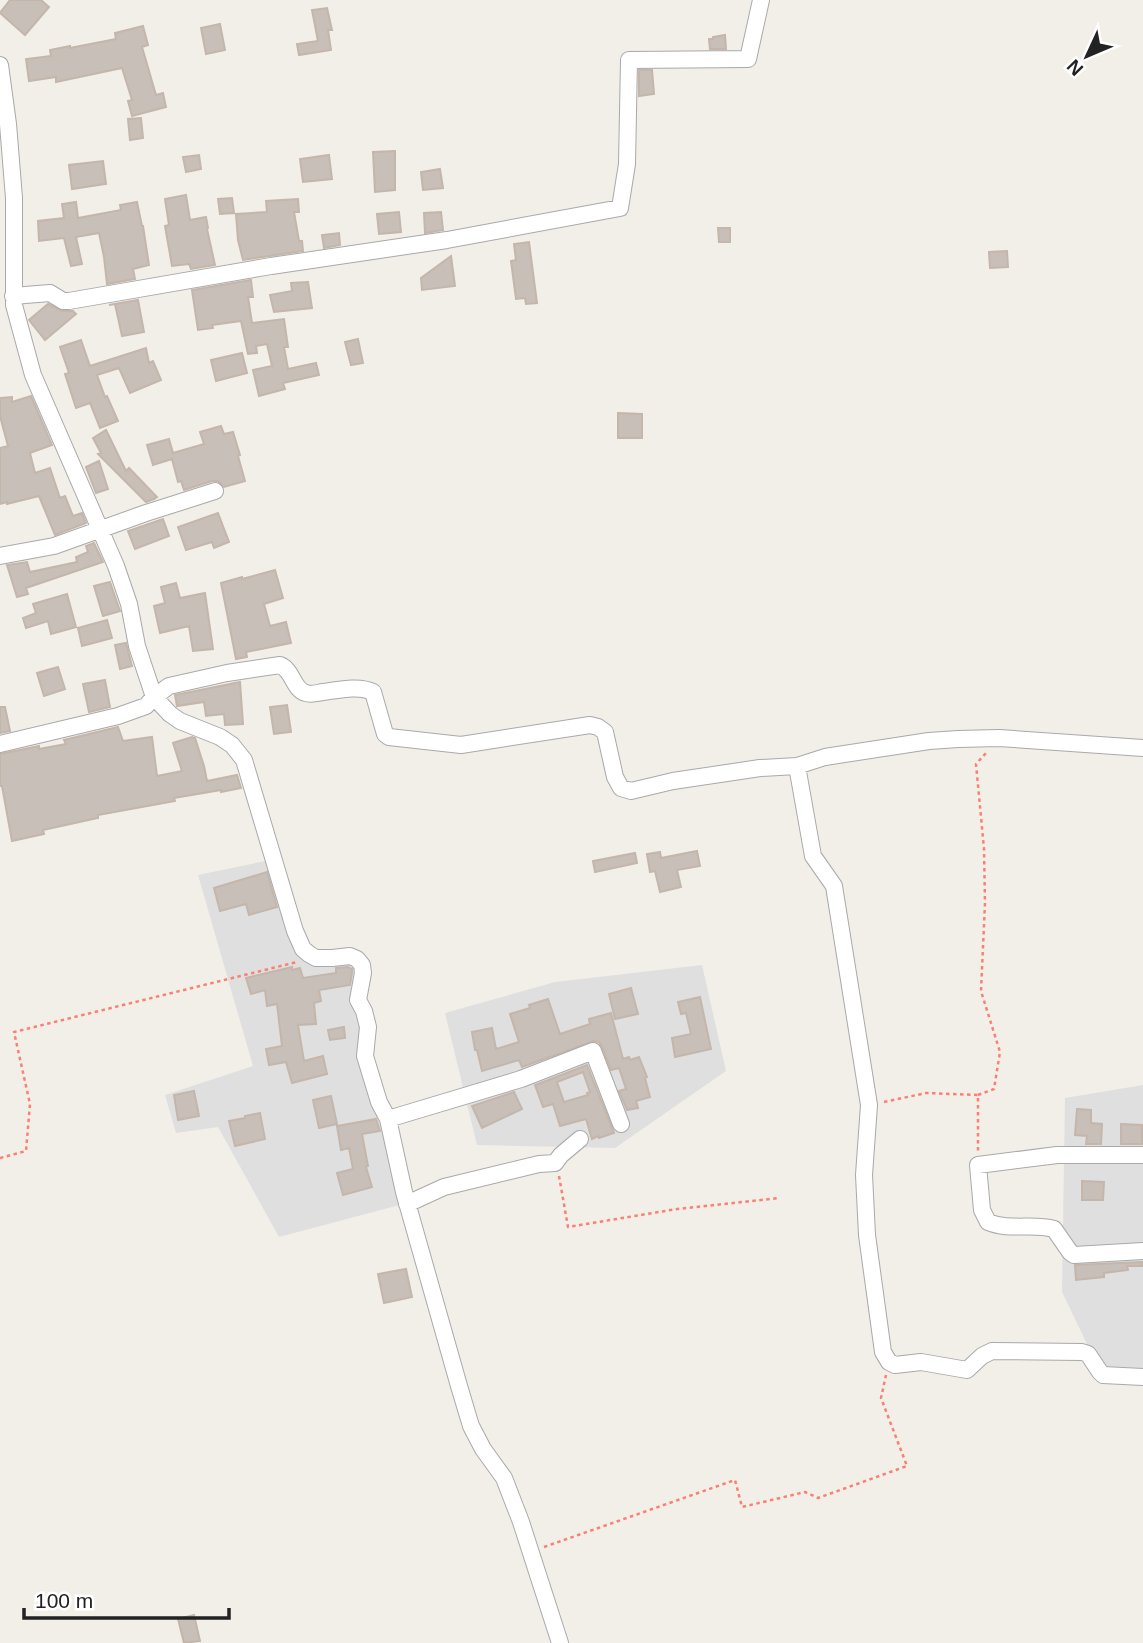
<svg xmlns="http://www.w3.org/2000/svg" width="1143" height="1643" font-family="Arial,sans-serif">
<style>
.residential{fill:#e0dfdf}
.building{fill:#c7bfb8;stroke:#c4b6ab;stroke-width:2;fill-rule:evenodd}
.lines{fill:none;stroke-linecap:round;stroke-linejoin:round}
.minor-casing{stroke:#a9a9a9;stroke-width:18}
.path{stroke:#fa8072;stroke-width:2.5;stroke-dasharray:3.5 3.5;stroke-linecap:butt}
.minor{stroke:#fff;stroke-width:16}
</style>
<rect width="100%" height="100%" fill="#f2efe9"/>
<!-- residential -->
<path class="residential" d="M270 860 308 949 348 953 365 985 372 1039 367 1058 407 1203 279 1237 218 1127 176 1133 165 1095 253 1066 198 875Z
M702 965 726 1071 615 1148 477 1145 445 1013 555 982Z
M1143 1085V1383L1101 1373 1062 1292 1065 1098Z"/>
<!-- building -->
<path class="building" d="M10 0H41L49 7 25 35 0 13Z
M327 8 332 30H328L331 50 299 55 297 44 318 41 312 10Z
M220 24 225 50 206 54 201 28Z
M143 26 148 45 142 47 156 95 163 93 166 107 132 116 128 101 132 100 122 68 56 82V77L29 81 26 59 51 56 50 50 70 46V48L116 39 115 33Z
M725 35 726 49H710L709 39H713V37Z
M639 70H652L654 94 639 96Z
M141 118 143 138 130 140 128 119Z
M395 151V190L375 192 373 152Z
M199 155 201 169 186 172 183 157Z
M329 155 332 179 303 182 300 159Z
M103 161 106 184 72 189 69 165Z
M440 169 443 188 423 190 421 172Z
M186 195 190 220 206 217 208 228 207 229 215 265 191 269 189 264 172 266 165 226 169 225 165 199Z
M232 198 234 213 220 214 218 199Z
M298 199 299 212H294L299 241H302L303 251 243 260 238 240 236 214 267 212 266 201Z
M76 202 78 218 121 210 120 205 137 202 142 226H143L149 265 133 269 135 279 107 284 104 257 99 233 76 237 82 264 71 266 64 238 39 241 38 221 64 218 62 204Z
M399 212 401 232 379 234 377 214Z
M441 212 443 230 425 233 424 213Z
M718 228H730V242H719Z
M339 233 340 245 324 248 322 235Z
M529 242 537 303 526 304 525 298 516 299 511 261 516 260 514 244Z
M1007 251 1008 267 990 268 989 252Z
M451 256 455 286 422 290 421 278Z
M251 280 253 297H248L252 323 284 319 288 347H284L288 369 316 363 319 375 283 383 285 389 259 396 253 370 272 366 267 344 256 346 257 353 248 354 241 321 212 325 213 328 198 330 192 290Z
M308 282 312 308 274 312 270 295 292 291 291 283Z
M138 300 144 332 122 336 115 304 109 305Z
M48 304 62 311H73L76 314 45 340 29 320Z
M358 339 363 363 351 365 345 342Z
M81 340 90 366 146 348 149 363 153 361 161 380 130 393 119 368 97 375 105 397 107 396 118 421 100 428 90 403 76 408 65 374 69 373 60 347Z
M242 353 247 373 216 381 211 360Z
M31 396 52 445 30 453 35 473 50 468 60 498 65 496 73 516 82 513 86 523 55 535 39 496 7 504V502L0 504V448L8 446 0 416V398L12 397V402Z
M618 413 642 414V438H618Z
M221 426 224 434 233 432 240 455 238 456 245 481 224 487 218 481H212L184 490 181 481 178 482 172 459 153 465 147 445 169 439 173 453 204 444 200 432Z
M106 430 126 471 129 468 157 497 154 499 146 502 98 454 101 453 93 438Z
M99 461 108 489 96 493 86 467Z
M218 513 229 542 214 548 212 542 186 550 178 527Z
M163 519 169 536 135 549 128 531Z
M94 543 103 562 26 588 28 594 17 597 7 565 27 562 30 572 77 562 76 557 88 552 86 546Z
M275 570 283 598 264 604 270 626 286 622 291 643 246 652 247 657 236 659 221 583 242 577V579Z
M110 582 120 611 103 616 94 586Z
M176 583 180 598 205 593 213 649 193 651 189 626 160 633 154 606 165 603 161 587Z
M67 594 76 627 51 634 48 621 26 628 23 618 36 613 33 604Z
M107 620 112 638 82 646 78 628Z
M126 643 132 666 120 669 115 645Z
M58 667 65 689 44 696 37 673Z
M105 680 110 707 89 712 83 684Z
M240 682 243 724 225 725 224 714 206 716 204 702 177 706 175 695Z
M287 705 291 732 274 734 270 707Z
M0 707H5L10 731 0 733Z
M118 727 123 741 152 737 157 776 182 771 173 743 192 737 195 738 204 766 207 781 237 775 241 788 221 792V790L174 798 175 801 98 815V818L43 830 44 834 12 841 2 786H0V754L39 746V749L66 744 64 740Z
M697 851 700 866 677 870 681 887 660 892 655 871 650 872 647 854 660 852 661 858Z
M635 853 637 863 595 872 593 861Z
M267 872 277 907 249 915 246 904 220 911 214 888Z
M292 967V970L300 968 303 978 336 973V968L348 967 352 969V973L350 985 319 990 321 1001 314 1003 316 1024 298 1025 304 1061 323 1056 327 1074 292 1083 286 1062 269 1065 266 1049 282 1046 277 1004 267 1006 265 990 251 994 246 978Z
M631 988 638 1014 615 1019 609 994Z
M700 997 711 1049 675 1057 672 1038 691 1034 686 1013 681 1014 678 1002Z
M548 999 560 1034 590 1024 589 1019 611 1013 623 1059 629 1057 630 1060 639 1057 647 1077 645 1078 650 1097 636 1101 638 1108 627 1110 619 1091 626 1089 619 1068 611 1070 602 1047 599 1042 594 1041 522 1067 519 1060 482 1071 477 1050H475L472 1032 492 1028 496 1049 519 1042 510 1014 530 1008 529 1005Z
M344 1027 345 1038 330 1040 328 1030Z
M587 1065 614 1133 599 1138 598 1136 592 1139 586 1119 560 1126 553 1104 543 1107 535 1085ZM583 1072 590 1092 587 1093 588 1095 564 1102 557 1082Z
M194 1091 199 1116 178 1120 174 1095Z
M514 1092 522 1109 482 1128 472 1106Z
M331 1096 337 1124 319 1128 313 1100Z
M1077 1109 1091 1110V1123L1102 1124 1101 1144H1086L1087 1136 1075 1135Z
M260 1113 265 1139 235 1146 229 1121 245 1118V1116Z
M376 1119 380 1131 362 1134 368 1166 366 1167 372 1187 343 1195 337 1173 353 1169 349 1148 341 1150 337 1126Z
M1121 1124 1142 1125V1144H1121Z
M1082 1181 1104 1182 1103 1200H1082Z
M1142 1262V1266H1127L1128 1270 1104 1273V1277L1076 1280 1075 1265Z
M406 1269 412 1297 384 1303 378 1274Z
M194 1615 200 1641 184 1643 178 1619Z"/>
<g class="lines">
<defs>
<path id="minor" d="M0 65 8 124 14 198V305L33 375 116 566 129 604 137 646 154 697 170 714 180 721 220 737 232 745 244 760 295 931 303 949 309 954 316 958H332L350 956 357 959 362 965 363 973 358 1000 364 1011 368 1027 365 1056 379 1102 388 1119 404 1192 459 1386 471 1426 483 1449 504 1478 521 1522 560 1643
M13 296 50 293 63 301H69L271 266 447 240 620 208 627 164 629 60 748 59 761 0
M0 556 54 546 146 513 215 491
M0 744 118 716 146 706 154 697 169 686 227 673 280 665C293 670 293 690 306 693 311 695 317 693 323 692 338 690 359 685 373 692L385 734 389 737 461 745 590 725 598 727 605 732 615 777 621 788 631 791 673 781 760 768 797 766 825 757 929 741 958 739 999 738 1143 748
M797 766 813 856 834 886 869 1105 864 1175 867 1235 883 1352 889 1362 895 1365 921 1362 967 1370 982 1356 992 1351 1082 1352 1088 1354 1100 1372 1103 1375 1143 1377
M388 1119 521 1079 593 1051 621 1124
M1143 1155H1057L978 1165 982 1210 988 1222C1009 1231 1033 1223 1054 1229L1070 1252 1074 1255 1143 1251
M407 1204 444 1187 539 1164 555 1163 561 1155 580 1139"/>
</defs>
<!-- minor casing -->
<use href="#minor" class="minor-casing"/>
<!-- path -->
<path class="path" d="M978 1095 994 1089 1000 1052 981 991 985 903 984 849 976 764 986 753
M884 1102 926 1093 978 1095V1152
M0 1158 26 1151 30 1104 14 1032 297 962
M559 1176 568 1227 677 1209 780 1198
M544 1547 735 1480 742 1507 805 1492 818 1498 907 1466 881 1398 886 1375"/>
<!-- minor -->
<use href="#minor" class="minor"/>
</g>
<!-- north arrow -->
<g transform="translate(1087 56) rotate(226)" stroke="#ffffff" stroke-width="5" paint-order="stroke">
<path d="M0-5L12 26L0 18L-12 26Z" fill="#222222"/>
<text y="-10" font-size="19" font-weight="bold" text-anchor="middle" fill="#222222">N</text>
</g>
<!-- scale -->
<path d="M24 1608v10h205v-10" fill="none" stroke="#222222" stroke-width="3.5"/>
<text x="35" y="1608" font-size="21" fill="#222222" stroke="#ffffff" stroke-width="5" paint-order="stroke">100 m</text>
</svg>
